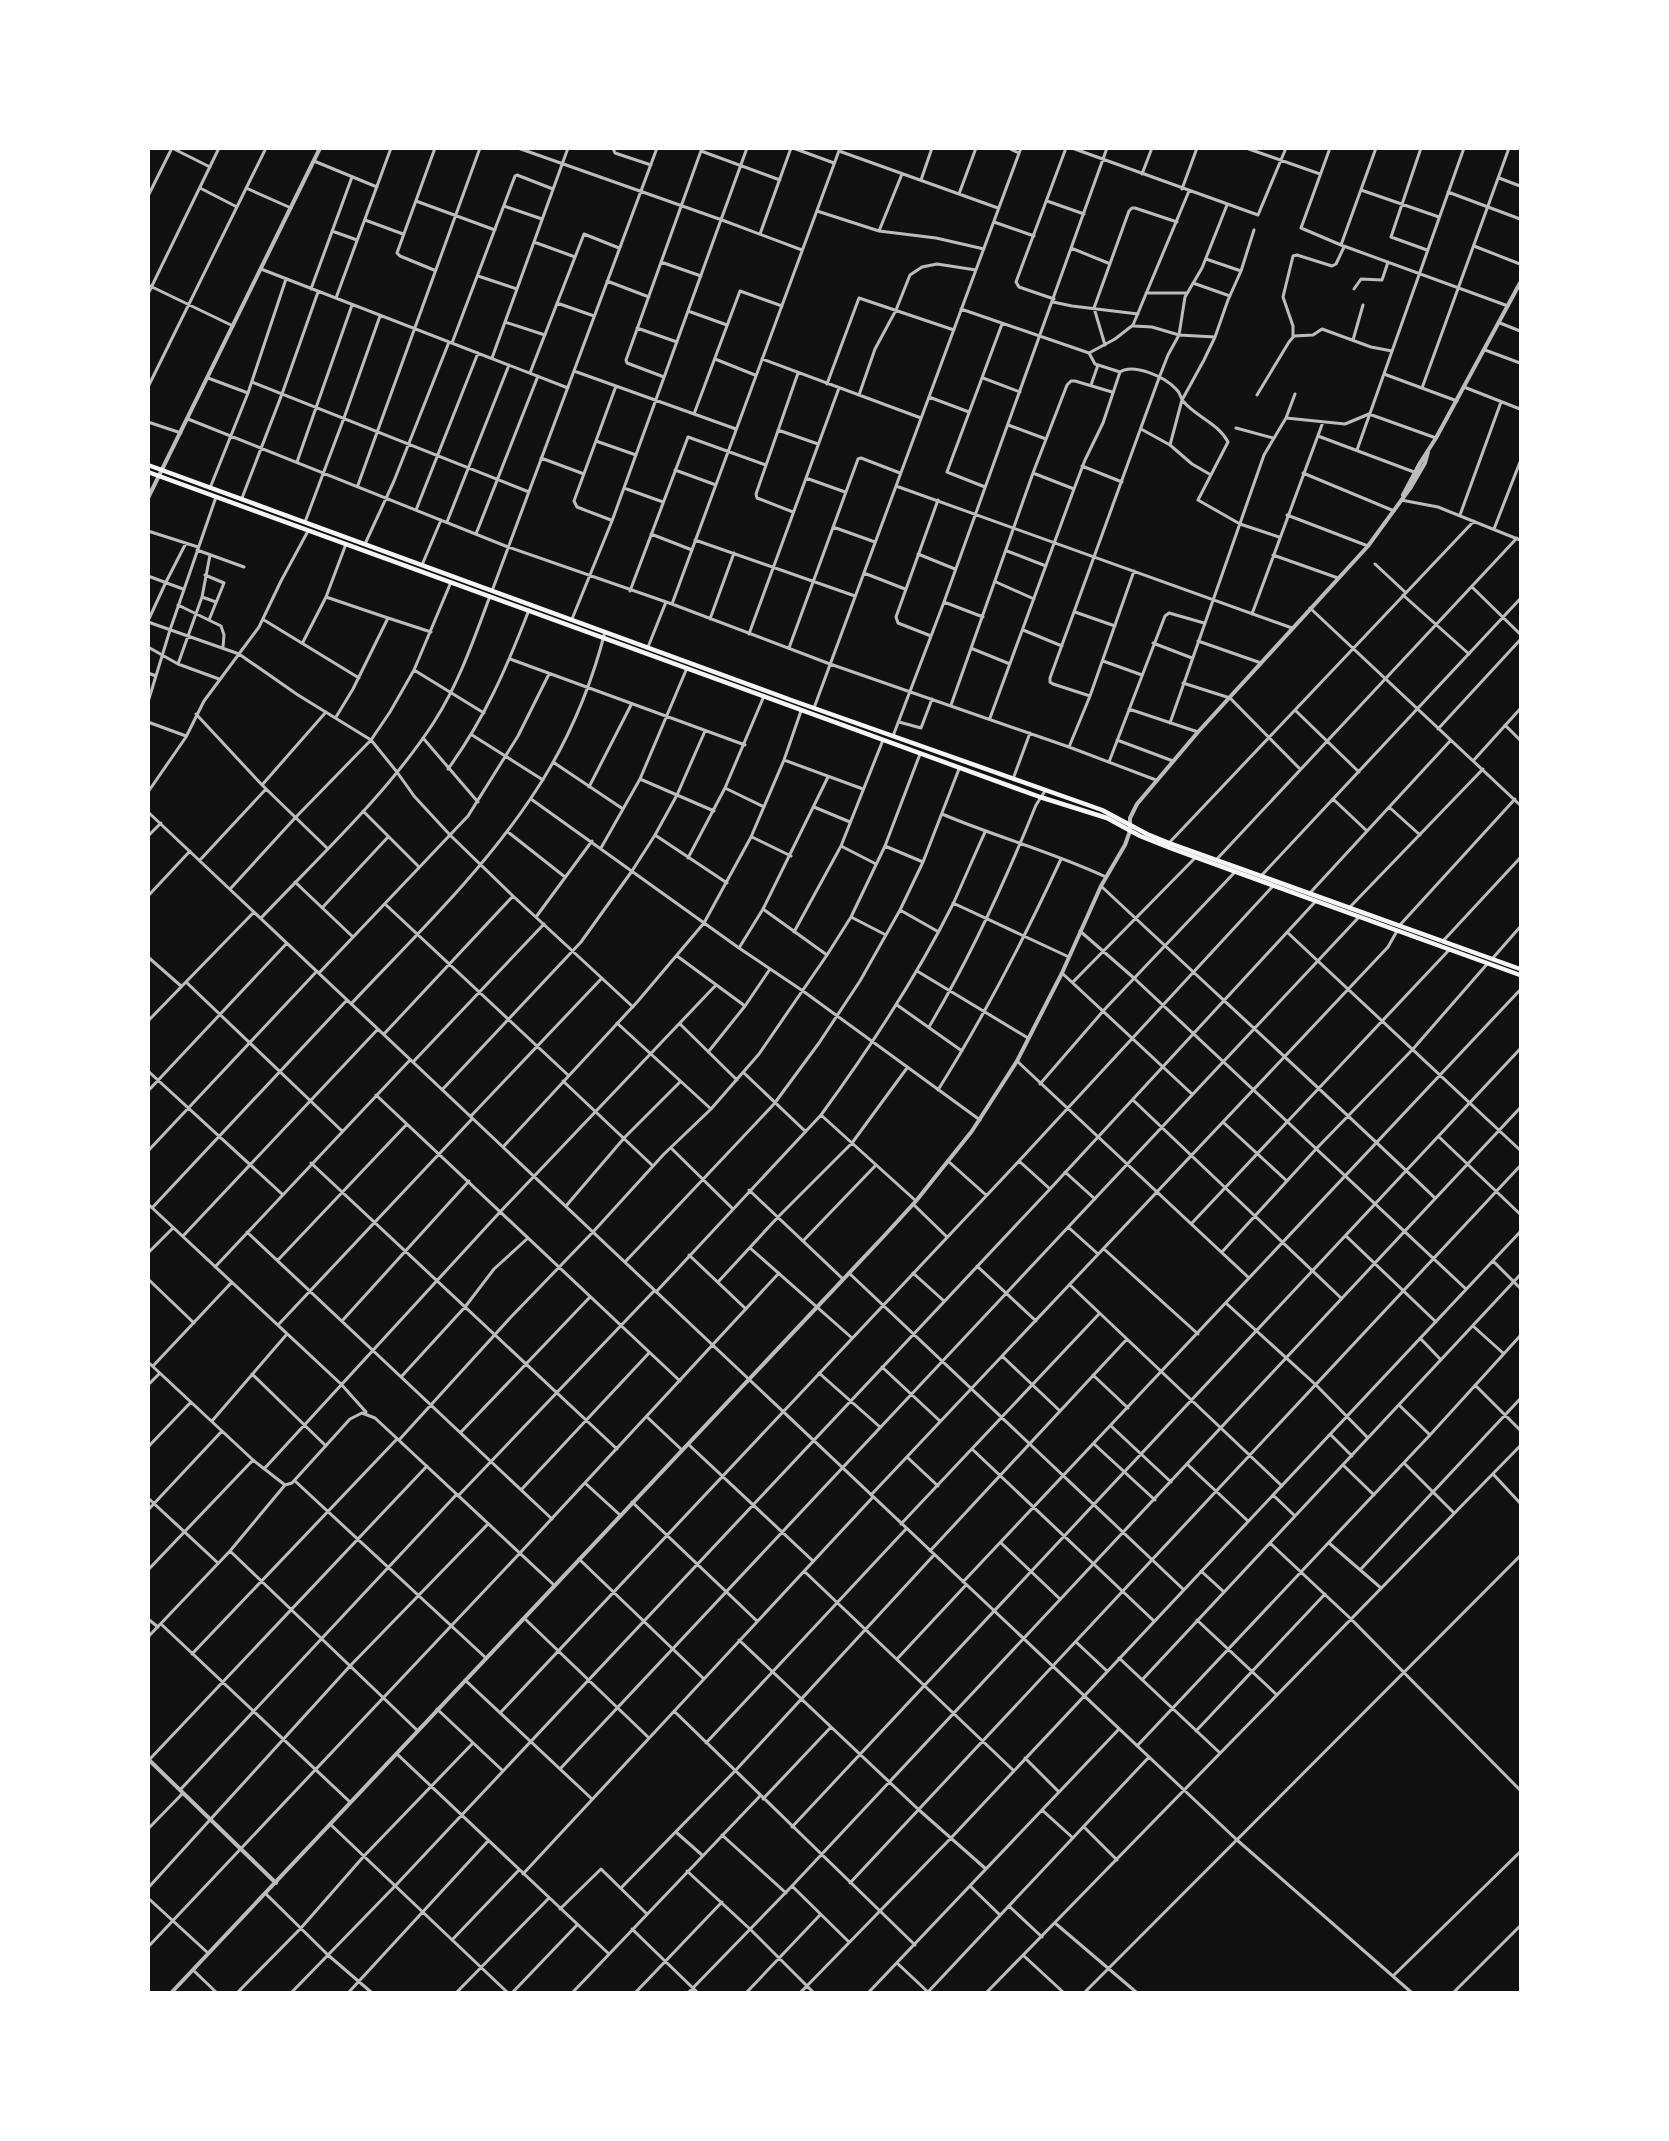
<svg xmlns="http://www.w3.org/2000/svg" width="1669" height="2141" font-family="Quicksand,sans-serif">
<style>
.lines{fill:none;stroke-linecap:round;stroke-linejoin:round}
.minor{stroke:#bcbcbc;stroke-width:3}
.tertiary{stroke:#bcbcbc;stroke-width:4}
.secondary{stroke:#f5f5f5;stroke-width:4.5}
</style>
<rect width="100%" height="100%" fill="#111"/>
<g class="lines">
<!-- minor -->
<path class="minor" d="M172 148 210 167
M518 148 722 220 802 250
M613 148 615 153 651 165
M793 148 834 163
M1008 148 1019 153
M1072 148 1258 215 1286 148
M1246 148 1320 174
M1330 148 1301 228 1341 245 1508 306
M1421 148 1391 237 1427 250
M701 151 780 180
M839 151 998 208
M314 161 377 187
M1142 174 1152 148
M1499 178 1520 186
M921 180 932 148
M200 188 237 207
M246 188 291 208
M1182 189 1197 148
M1361 190 1439 217
M1448 192 1520 219
M959 194 976 148
M148 196 172 148
M416 201 495 230
M1047 201 1084 214
M504 206 542 219
M817 211 879 231 936 238 984 249
M365 220 403 234
M994 222 1034 236
M332 231 357 240
M879 231 902 174
M760 234 791 148
M534 242 575 257
M1341 245 1376 148
M1474 246 1520 264
M1071 248 1108 263
M1206 259 1241 271
M661 262 701 276
M261 269 568 388
M434 270 400 256 397 253 435 148
M478 276 517 289
M607 281 649 297
M1193 283 1230 296
M148 285 233 326
M311 289 352 177
M1354 289 1361 279 1382 280 1388 262
M1146 293H1186
M148 294 219 148
M336 298 391 148
M1054 299 1019 287 1016 282 1066 148
M1053 302 1072 306 1138 314
M557 303 594 316
M961 309 1089 353 1115 339 1133 325 1189 191
M688 311 727 325
M505 322 545 335
M1500 323 1520 331
M1134 326 1152 327 1179 335 1215 337
M637 328 677 342
M1293 336V326L1283 297 1293 256 1297 255 1332 266 1336 264 1344 247
M1353 340 1363 305
M452 343 515 176 517 175 553 189
M1105 345 1094 308 1129 211 1132 208H1135L1177 222
M1485 350 1520 363
M1089 353 1095 364 1120 372C1134 363 1165 377 1176 389 1180 392 1180 397 1183 401 1196 417 1218 423 1228 442L1198 500 1240 524 1279 537
M492 358 568 148
M715 359 755 375
M762 359 921 418
M574 371 736 429
M530 373 584 234 619 248
M1384 374 1457 401
M664 377 627 363 626 360 702 148
M208 378 248 393
M983 378 1020 392
M252 382 529 492
M827 384 859 298 954 330
M1091 385 1098 365
M148 387 266 148
M1464 387 1520 409
M1422 388 1509 148
M859 395 875 349 896 310 910 275 922 267 937 264 976 270
M1257 395 1289 342 1294 336 1313 335 1322 329 1371 347 1392 351
M929 397 969 412
M694 414 740 291 782 306
M1286 418 1345 424 1369 414 1436 438
M188 419 508 547 672 604 830 664 1069 747 1156 780
M148 422 181 433
M1008 425 1046 439
M1236 428 1273 438
M1141 429 1170 445 1192 464 1211 475
M778 430 818 444
M1318 436 1414 472
M596 441 636 455
M1170 445 1182 400 1204 360 1215 337 1228 300 1241 271 1254 230
M1357 450 1464 148
M541 458 584 474
M297 462 352 305
M1082 466 1122 482
M675 470 716 485
M1033 473 1074 489
M1303 473 1394 511
M806 478 845 492
M358 485 480 148
M896 486 1292 628
M985 487 947 472 1002 324
M210 488 248 393 286 279
M624 488 663 502
M242 498 282 394 318 292
M1401 500 1438 507 1520 540
M416 510 478 353
M793 512 757 498 756 494 798 373
M1287 515 1368 546
M1460 515 1501 402
M611 520 577 507 574 501 616 386
M305 522 344 418 380 316
M447 522 509 365
M833 527 875 542
M1494 529 1520 462
M148 531 198 547
M476 534 538 376
M651 534 692 550
M695 540 855 596
M365 544 394 481 449 342
M197 550 244 567
M1007 551 1046 566
M918 554 955 569
M1273 555 1338 578
M1375 564 1405 592
M422 565 441 520
M864 573 905 589
M205 575 224 583 209 620
M148 576 183 589
M996 582 1034 599
M1472 587 1520 634
M492 591 657 148
M630 591 688 437 766 465
M1403 595 1469 654
M202 597 216 602
M326 597 388 618
M944 602 983 617
M672 604 840 148
M178 605 221 626 224 635 223 647
M1310 608 1520 805
M1075 612 1115 626
M1252 614 1323 422
M572 619 612 521 747 148
M710 619 734 553
M264 620 359 678
M148 621 166 582 186 543
M148 622 239 654 298 695 371 740 397 772 414 796 450 835 513 896 633 1007
M1023 630 1062 646
M749 634 839 388
M931 636 898 623 896 617 938 500
M1198 641 1261 663
M303 642 326 597 346 544
M1153 643 1192 658
M148 647 178 664 219 679
M648 647 666 602
M789 648 858 459 861 458 900 473
M973 649 1010 664
M510 659 745 745
M1103 661 1142 675
M178 664 202 597 210 555
M414 670 484 713
M148 673 156 676
M1183 683 1230 698 1300 769
M1090 696 1053 684 1050 682V678L1159 378 1168 355 1179 335 1185 297 1202 268 1227 205
M148 702 170 630 216 497
M951 705 1033 473 1067 385 1071 381H1075L1112 392
M814 708 1021 148
M1129 709 1198 732
M1296 711 1359 772
M196 714 262 785 327 848
M336 717 353 689 388 618 431 632
M990 718 1074 489 1085 460 1103 423 1120 372
M148 722 186 736
M899 722 921 728 932 699
M1170 723 1264 455 1286 418 1295 394
M1505 725 1520 740
M1438 729 1520 640
M472 735 543 780
M893 736 944 602 1107 148
M423 738 478 802
M1117 740 1173 761
M1069 747 1090 696 1134 571
M784 760 863 789
M1473 761 1520 709
M553 762 623 809
M1109 762 1165 616 1169 613 1204 623
M448 769C485 718 506 669 529 610
M640 779 714 811
M1013 779 1030 733
M262 785 326 712
M589 787 631 705
M725 788 764 807
M148 792 186 737 204 701 259 627 281 581 308 531
M531 799 739 948 803 991 980 1120
M1333 799 1367 831
M814 807 850 822
M1389 807 1420 835
M363 811 419 867
M148 812 1184 1790 1237 1840 1411 1992
M942 814C996 837 1053 852 1106 877
M508 832 565 877
M655 835 727 883
M148 836 161 823
M752 837 791 856
M1169 843 1474 521
M841 846 876 864
M885 846 923 862
M601 848 640 779 687 668
M688 858 725 788 764 696
M200 860 266 789
M1216 860 1517 538
M1261 876 1520 599
M295 882 353 937
M1101 886C1212 990 1325 1093 1435 1198
M231 888 295 818 371 740 390 712 414 670 451 582
M1309 894 1451 740
M148 896 190 851
M953 903 1069 957
M385 904 568 1075
M322 908 388 837
M1349 908 1483 769
M763 909 827 955
M900 910 937 931
M536 917 592 841
M851 917 886 935
M261 918C319 857 388 793 434 722 459 683 474 639 490 596
M1399 926 1515 799
M1080 931 1135 979 1466 1289
M794 932 841 846 883 740
M1288 933 1520 1150
M1443 941 1520 858
M739 948 763 909 828 777
M677 956 745 1006
M148 957 181 986
M1492 959 1520 927
M917 971 1028 1038
M319 973 468 816 518 736 549 674
M1062 973 1192 1094
M186 982 342 1131
M1073 982 1195 858
M351 1004C413 938 481 873 531 798 565 748 590 690 605 632
M897 1005 962 1051
M148 1021 254 912
M617 1023 711 1109
M680 1024 737 1080
M929 1027C971 956 1005 882 1036 805L1045 791
M384 1034 513 896
M709 1051 745 1006 770 969
M1017 1061 1249 1278
M413 1062 544 924
M148 1071 282 1194
M744 1073 805 1131
M563 1081 653 1166
M1040 1084 1104 1010 1235 872
M442 1090 581 942 632 871 655 835 677 795 705 731
M938 1090C985 1015 1024 939 1061 859
M148 1091 287 943
M376 1095 680 1381
M1133 1100 1340 1297
M821 1115 916 1201
M471 1116 602 978
M1224 1123 1287 1181
M1439 1137 1520 1214
M503 1147 638 1001 704 923 751 837 784 760 801 711
M671 1148 732 1208
M148 1151 317 971
M948 1161 986 1195
M1019 1161 1050 1189
M311 1163 617 1449
M1065 1172 1095 1199
M749 1190 843 1279
M148 1204 341 1384 366 1412
M913 1204 947 1237
M566 1206 625 1137 680 1082
M152 1208 347 1000
M1192 1223 1449 950
M1068 1227 1098 1254
M247 1232 552 1519
M183 1236 378 1029
M1346 1236 1436 1322
M803 1241 876 1165
M750 1248 852 1338
M1104 1249 1198 1334
M1222 1252 1317 1148 1413 1049 1488 963
M148 1253 173 1228
M689 1255 746 1309
M278 1260 407 1124
M1493 1261 1520 1288
M625 1262 774 1104 819 1043 860 981 900 910 923 862 959 769
M977 1266 1036 1321
M215 1267 410 1060
M849 1273 1183 1589
M913 1273 944 1301
M148 1279 194 1323
M718 1282 778 1217 852 1143 907 1068
M1070 1285 1282 1486
M656 1292 821 1115C870 1048 916 978 953 904 964 880 974 856 985 832
M1227 1304 1316 1385 1368 1438
M342 1321 469 1181
M278 1325 472 1119
M1473 1326 1503 1353
M1420 1338 1441 1360
M1002 1356 1060 1411
M148 1362 253 1460 285 1485
M153 1366 232 1282
M882 1367 940 1421
M819 1373 880 1427
M252 1374 326 1446
M1093 1375 1128 1408
M401 1377 465 1307 494 1269 528 1238
M148 1385 160 1373
M1475 1385 1520 1430
M1399 1405 1430 1435
M647 1417 682 1450
M212 1421 287 1334
M1111 1426 1171 1482
M461 1432 590 1297
M1330 1434 1352 1456
M399 1440 510 1318 593 1232 664 1154 711 1109 759 1054 827 955 851 917 885 846 920 754
M688 1444 813 1561
M1094 1444 1155 1500
M148 1447 191 1402
M972 1449 1154 1621
M907 1457 938 1486
M1404 1463 1454 1513
M1188 1465 1248 1521
M1343 1465 1374 1495
M264 1469 500 1212 716 985
M1493 1474 1520 1503
M295 1481 486 1658
M585 1483 620 1515
M521 1490 649 1353
M871 1495 1388 947 1397 931
M1273 1495 1295 1516
M458 1496 654 1291
M148 1498 218 1563
M632 1502 757 1621
M148 1510 222 1431
M901 1524 1099 1314
M1001 1543 1060 1599
M1270 1543 1351 1619 1520 1790
M1329 1543 1381 1588
M230 1551 418 1731
M930 1551 1127 1339
M579 1559 703 1678
M148 1570 253 1460
M1360 1570 1520 1399
M804 1571 1013 1770
M1201 1571 1223 1591
M963 1582 1520 990
M524 1618 649 1738
M148 1619 158 1627
M1197 1620 1277 1695
M161 1624 350 1802
M148 1637 230 1551 285 1485 292 1483 350 1419 362 1413 375 1418 554 1585
M739 1640 919 1810 986 1869
M1076 1642 1107 1671
M192 1654 397 1439
M1119 1658 1220 1753
M897 1659 966 1585
M465 1680 592 1799
M1142 1680 1520 1275
M437 1709 503 1771
M674 1711 915 1945
M500 1713 1019 1161 1273 886
M1196 1731 1325 1594
M706 1743 906 1529
M1137 1746 1430 1435 1520 1336
M397 1754 609 1954
M1025 1758 1059 1792
M149 1760 427 1466
M560 1769 1359 917
M180 1790 457 1494
M763 1799 831 1727
M1042 1810 1073 1838
M330 1824 507 1992
M792 1827 1520 1049
M1084 1827 1117 1860
M148 1829 183 1793
M677 1833 702 1855
M722 1835 786 1893
M687 1871 751 1930 813 1992
M523 1874 873 1497
M850 1883 1520 1166
M792 1886 849 1942
M970 1886 1000 1915
M148 1888 350 1666 488 1524
M621 1888 735 1771 934 1555
M266 1894 328 1955 371 1992
M148 1898 208 1953
M1009 1906 1042 1937
M560 1909 601 1869 647 1914
M1055 1923 1136 1992
M632 1929 697 1992
M452 1940 519 1870
M148 1947 520 1553 779 1273
M1024 1956 1063 1992
M897 1963 928 1992
M193 1970 216 1992
M1394 1975 1520 1852
M238 1992 301 1928 364 1856 473 1743
M292 1992 396 1885 1050 1189 1315 902
M349 1992 488 1841
M457 1992 549 1898
M513 1992 577 1925
M573 1992 760 1796
M636 1992 722 1902
M689 1992 792 1886 1520 1108
M747 1992 820 1915
M801 1992 951 1838 1520 1232
M869 1992 1119 1729
M928 1992 1149 1757
M987 1992 1520 1446
M1085 1992 1520 1556
M1454 1992 1520 1926"/>
<!-- tertiary -->
<path class="tertiary" d="M1403 495 1420 463 1436 438 1520 283
M148 498 320 148
M148 1759 276 1883
M172 1992 884 1236 916 1201 972 1131 1017 1061 1062 973 1101 886 1125 845 1130 831V818L1137 804 1198 732 1368 546 1411 487 1425 463 1428 452"/>
<!-- secondary -->
<path class="secondary" d="M148 465 791 700 1102 810 1147 834 1169 843 1520 969
M148 472 1040 797 1107 818 1140 836 1170 848 1520 975"/>
</g>
<!-- border -->
<rect width="1669" height="2141" fill="none" stroke="#ffffff" stroke-width="300"/>
</svg>
